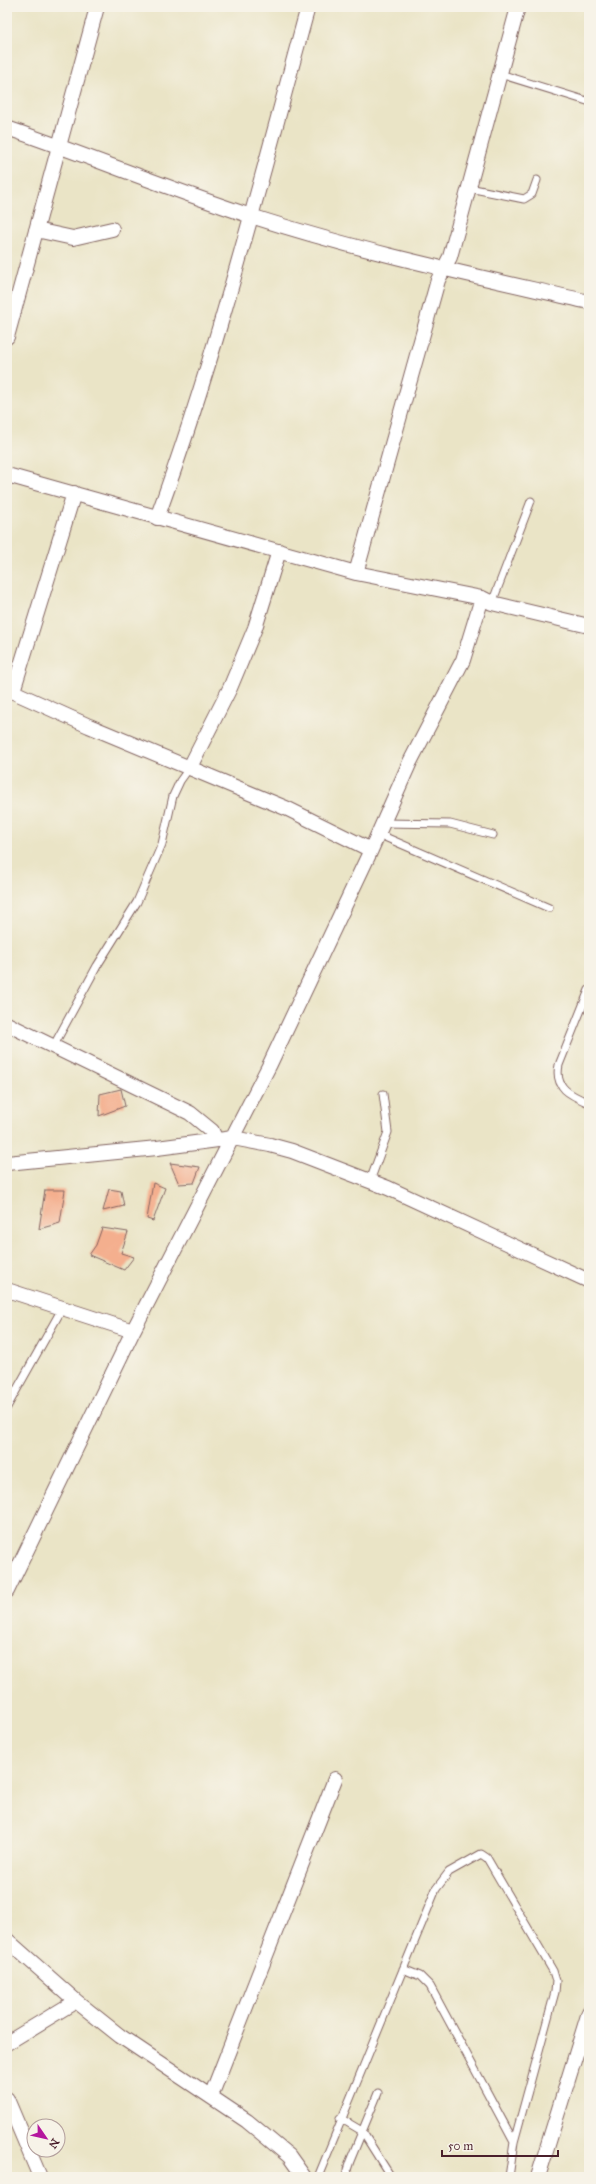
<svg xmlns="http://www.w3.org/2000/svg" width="596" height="2184" font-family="'IM FELL Great Primer',serif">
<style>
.building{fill:#f4af8e}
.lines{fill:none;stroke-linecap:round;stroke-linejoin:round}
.lane-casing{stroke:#826461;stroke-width:9}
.street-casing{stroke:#826461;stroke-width:16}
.lane{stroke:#fff;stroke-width:7}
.street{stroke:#fff;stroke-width:14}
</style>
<rect width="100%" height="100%" fill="#f7f3e8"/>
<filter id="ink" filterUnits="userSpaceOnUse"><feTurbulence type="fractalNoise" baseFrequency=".025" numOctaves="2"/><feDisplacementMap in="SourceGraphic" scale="8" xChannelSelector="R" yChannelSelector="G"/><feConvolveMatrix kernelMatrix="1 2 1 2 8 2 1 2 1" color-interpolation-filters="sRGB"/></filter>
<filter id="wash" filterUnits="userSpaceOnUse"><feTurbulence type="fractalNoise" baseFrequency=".012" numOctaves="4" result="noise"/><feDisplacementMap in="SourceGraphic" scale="16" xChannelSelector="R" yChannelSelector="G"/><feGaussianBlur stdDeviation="0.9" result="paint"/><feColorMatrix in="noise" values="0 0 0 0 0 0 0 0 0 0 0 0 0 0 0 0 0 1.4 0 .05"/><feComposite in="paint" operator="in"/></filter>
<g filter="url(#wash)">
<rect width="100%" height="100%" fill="#eae4c6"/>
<g id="blocks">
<!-- building -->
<path class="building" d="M121 1089 125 1106 99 1116 100 1094Z
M170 1163 200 1167 194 1183 179 1184Z
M153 1183 165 1188 153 1221 147 1219Z
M109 1189 121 1191 124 1206 103 1211Z
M45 1190H65L60 1223 39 1229Z
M102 1228 128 1232 121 1253 134 1257 124 1270 89 1255 96 1245Z"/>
</g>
</g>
<g filter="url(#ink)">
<use href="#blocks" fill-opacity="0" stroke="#826461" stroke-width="1"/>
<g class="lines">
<defs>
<path id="lane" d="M500 74 587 101
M469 188 524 199 532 194 537 180
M492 603 531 501
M383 823 450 824 493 835
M378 834 549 908
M589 990 559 1065C554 1088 570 1095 589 1103
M53 1047 97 966 137 902 162 844 173 796 180 781 190 767
M370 1181 388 1132 383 1094
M7 1407 63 1307
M403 1969 420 1976 430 1986 514 2142
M340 2118 362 2131 391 2177
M318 2177 436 1889 449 1872 481 1854 487 1858 553 1971 556 1981 555 1992 514 2142 509 2177
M349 2177 347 2170 350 2161 378 2093"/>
<path id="street" d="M7 128C89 156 169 189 251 216 362 252 476 276 589 302
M36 230 73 238 112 229
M7 337 97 7
M7 475 356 573 482 598 492 603 589 626
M157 518C218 351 261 178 308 7
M356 573 438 280 450 257 518 7
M7 689 89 726 288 809 371 850
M13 691 74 493
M190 767 230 688 255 628 279 551
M7 1024 190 1113 212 1131 216 1140
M7 1163 157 1148 233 1138 270 1145 292 1151 388 1188 589 1281
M7 1290 133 1331
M7 1591 133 1331 270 1064 371 850 410 762 463 660 482 598
M7 1940 76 2001 120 2036 247 2121 289 2156 304 2177
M7 2043 76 2001
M211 2096 335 1779
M7 2099 40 2177
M538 2177 589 2012"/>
</defs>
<!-- lane casing -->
<use href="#lane" class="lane-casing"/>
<!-- street casing -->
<use href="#street" class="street-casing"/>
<!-- lane -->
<use href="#lane" class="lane"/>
<!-- street -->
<use href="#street" class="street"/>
</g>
</g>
<!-- margin -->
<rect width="596" height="2184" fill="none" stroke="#f7f3e8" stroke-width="24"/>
<!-- north arrow -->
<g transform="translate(46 2138) rotate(124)"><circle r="19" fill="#f7f3e8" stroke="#b29e9c"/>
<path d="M0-3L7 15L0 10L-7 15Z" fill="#b5179e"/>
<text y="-6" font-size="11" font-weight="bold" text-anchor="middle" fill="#4a1f2b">N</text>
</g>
<!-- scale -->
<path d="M442 2150v6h116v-6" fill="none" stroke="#4a1f2b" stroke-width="2"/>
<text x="448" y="2150" font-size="12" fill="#4a1f2b" stroke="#f7f3e8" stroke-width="3" paint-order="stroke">50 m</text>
</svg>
